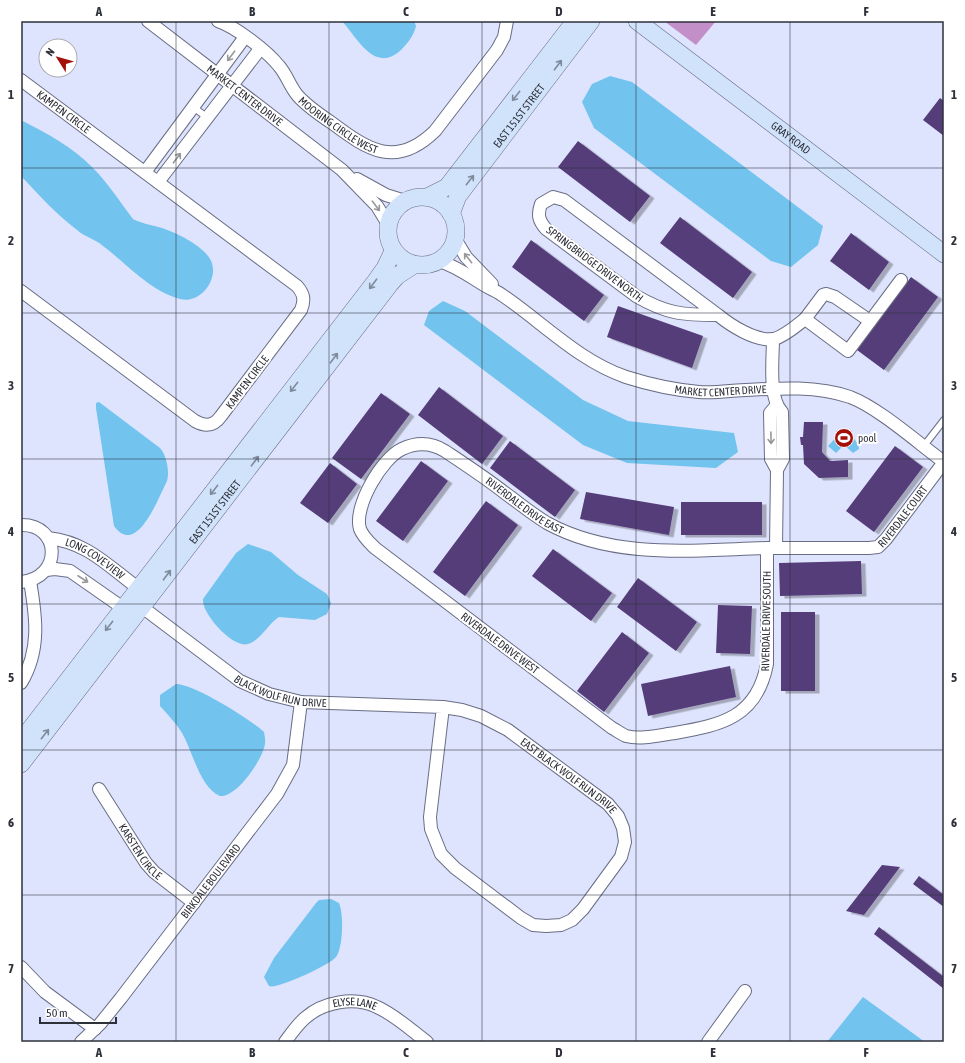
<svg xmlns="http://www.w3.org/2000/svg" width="965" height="1063" font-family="'Asap Condensed',sans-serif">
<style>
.forest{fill:#c28fc9}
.water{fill:#72c3ee}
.building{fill:#543d79;filter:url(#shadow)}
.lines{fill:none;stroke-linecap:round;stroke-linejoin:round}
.lane-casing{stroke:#696d84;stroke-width:8}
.street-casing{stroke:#696d84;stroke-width:14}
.secondary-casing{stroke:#696d84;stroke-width:18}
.lane{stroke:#fff;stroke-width:6}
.street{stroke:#fff;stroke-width:12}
.secondary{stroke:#d0e3fb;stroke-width:17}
.oneway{stroke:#96989c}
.oneway2{stroke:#7f8a9a}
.grid{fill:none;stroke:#2e303a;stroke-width:1;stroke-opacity:0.55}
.labels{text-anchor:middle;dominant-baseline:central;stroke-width:4;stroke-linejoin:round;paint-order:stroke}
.street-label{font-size:11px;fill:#2e303a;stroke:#fff}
.poi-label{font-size:11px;fill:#2e303a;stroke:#fff;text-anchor:start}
.neatline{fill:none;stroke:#2e303a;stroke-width:1.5}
.grid-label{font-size:13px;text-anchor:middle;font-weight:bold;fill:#2e303a}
</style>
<defs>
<filter id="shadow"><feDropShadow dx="4.5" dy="2.5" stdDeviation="0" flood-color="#0004"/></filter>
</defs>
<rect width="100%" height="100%" fill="#dfe4fe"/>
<!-- forest -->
<path class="forest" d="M664 21H716L696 45Z"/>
<!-- water -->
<path class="water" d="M342 21H414L416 26C414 35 408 43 401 50 375 74 358 39 342 21Z
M610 76 632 82 823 226 818 245 791 267 771 261 594 128 582 102 592 84Z
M21 120C46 133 73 147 93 168 108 183 120 202 133 219 143 224 152 225 162 228 177 233 199 244 208 256 223 274 202 305 180 299 150 291 127 264 103 246 95 239 85 237 77 230 56 214 39 195 21 176Z
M443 301 465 311 583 400 628 421 734 433 738 452 716 468 627 463 583 445 424 325 429 311Z
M99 402 160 448C166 454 170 471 167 481 159 496 137 558 114 526L96 408V403Z
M841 432H847L858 443 859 449 853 453 844 445 836 453 828 446Z
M248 544 271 552 298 575 327 594 331 603 327 614 315 620 279 617C268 624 261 640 248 644 233 649 201 613 203 599L236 553Z
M176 684C194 684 250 719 264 732 265 738 266 742 264 748 260 762 237 797 220 796 200 788 193 752 182 733 176 723 168 715 160 706V695Z
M331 899 339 903C344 914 343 948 336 957 330 965 276 990 269 986L264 977 274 958 316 903 319 900Z
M863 997 925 1042H827Z"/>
<!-- building -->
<path class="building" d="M940 98 944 101V136L923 120Z
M578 141 650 196 630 222 558 167Z
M680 217 752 272 733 298 660 243Z
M851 233 889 262 869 290 830 261Z
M531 240 604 295 584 321 512 267Z
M911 277 938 297 884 370 857 350Z
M618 306 703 336 692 368 607 337Z
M439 387 503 436 482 464 418 415Z
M381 393 410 414 361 479 332 458Z
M804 422H823L822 452 830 461 848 460V477L819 478 804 464 803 445H801L800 437H803Z
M510 441 575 490 555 517 490 468Z
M895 446 923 467 874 532 846 511Z
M421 461 448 481 403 541 376 521Z
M330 463 357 484 328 523 300 503Z
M586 492 674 507 669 535 580 519Z
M486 501 518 525 465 596 433 572Z
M681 502H762V535H681Z
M553 549 612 593 591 621 532 576Z
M861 561 862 594 780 596 779 563Z
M638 578 697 622 676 651 617 607Z
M718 605 752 606 750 654 716 653Z
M781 612H815V691H781Z
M622 632 649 653 604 712 577 691Z
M730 666 736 697 648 716 641 684Z
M882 865 900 867 864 915 846 911Z
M919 876 944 895V907L913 884Z
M879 927 944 977V989L874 934Z"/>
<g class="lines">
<defs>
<path id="lane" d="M193 107 208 118
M923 447 944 420"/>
<g id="street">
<path id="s1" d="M148 21 342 170 377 206 388 224"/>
<path id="s2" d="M218 21C236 27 267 51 279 66 287 75 290 87 298 96 308 107 320 115 332 123 368 150 396 169 435 131L497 50 504 37 507 21"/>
<path id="s3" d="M21 80 297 286C304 294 305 300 301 310L221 416C214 426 206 427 195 421L21 291"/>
<path d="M145 172 245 37"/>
<path d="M357 179 386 195 405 201"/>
<path d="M158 182 260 49"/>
<path d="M455 239 466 257 492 284"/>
<path id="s4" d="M439 261C456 266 469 276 484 285 490 289 497 291 502 295 542 322 579 361 626 377 648 384 675 390 699 392 709 393 720 392 730 391 769 389 812 384 850 397 879 408 918 443 944 462"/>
<path d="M718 315C683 315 667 314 636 296L546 229C539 221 537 215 541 204L553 197 564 200 718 315C730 325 756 342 774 339 785 336 796 326 805 319L848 351 901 280"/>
<path d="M805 319 823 295 826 294 835 297 870 321"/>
<path d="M773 339C773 358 768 398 782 412L783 459 777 470 776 548"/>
<path d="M776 406 770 413 771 459 777 470"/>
<path d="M21 525C61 524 63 578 21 582"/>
<path id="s5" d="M48 538C87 542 108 566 138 588"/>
<path id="s6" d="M767 548V664C757 717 722 725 675 733 660 735 641 740 626 736 621 734 616 730 612 728L375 548C370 543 363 537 360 529 353 507 382 458 402 449 417 442 432 443 445 451 466 465 486 478 505 493 519 503 532 514 547 523 614 560 694 550 767 548H869L878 547 886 539 944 462"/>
<path d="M46 570 55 569 70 571 123 608"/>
<path id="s7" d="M142 607 240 681 269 694 301 702 443 707 462 710 481 716 508 730 608 804 618 816 623 828 625 842 621 857 583 909 572 920 561 925 546 926 533 925 521 918 455 868 441 854 431 829 430 817 443 707"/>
<path d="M21 683C41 650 36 616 30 581"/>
<path id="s8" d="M99 789 146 863 154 872 194 903"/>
<path d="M21 967 45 992 95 1029"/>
<path id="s9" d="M81 1042 100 1024 121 998 277 794 293 765 301 702"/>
<path id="s10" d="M285 1042C291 1034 297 1025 305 1018 323 1002 354 996 377 1007 395 1015 411 1030 427 1042"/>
<path d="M708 1042 745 991"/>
</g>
<g id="secondary">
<path id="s11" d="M637 21 944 254"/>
<circle cx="422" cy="231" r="34"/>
<path d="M427 197 447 187 575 21"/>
<path id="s12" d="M451 214 458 196 591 21"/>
<path d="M21 741 375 282 385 268 393 251"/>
<path id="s13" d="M21 764 390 284 397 276 414 265"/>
</g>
</defs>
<!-- lane casing -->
<use href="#lane" class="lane-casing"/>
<!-- street casing -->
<use href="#street" class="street-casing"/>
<!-- secondary casing -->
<use href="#secondary" class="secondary-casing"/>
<!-- lane -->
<use href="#lane" class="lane"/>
<!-- street -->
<use href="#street" class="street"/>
<!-- secondary -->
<use href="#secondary" class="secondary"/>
</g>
<!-- one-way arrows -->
<defs><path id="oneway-shaft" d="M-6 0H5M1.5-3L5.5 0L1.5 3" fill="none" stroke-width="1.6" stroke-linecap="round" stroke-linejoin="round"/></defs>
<g class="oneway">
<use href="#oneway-shaft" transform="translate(231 56) rotate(127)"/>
<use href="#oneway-shaft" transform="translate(177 158) rotate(-53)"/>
<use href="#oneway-shaft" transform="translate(376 206) rotate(53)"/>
<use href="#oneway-shaft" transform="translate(468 258) rotate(-128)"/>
<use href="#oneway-shaft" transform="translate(771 438) rotate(89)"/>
<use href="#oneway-shaft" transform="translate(83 579) rotate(33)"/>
</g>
<g class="oneway2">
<use href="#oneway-shaft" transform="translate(558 65) rotate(-53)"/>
<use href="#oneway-shaft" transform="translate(516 96) rotate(128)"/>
<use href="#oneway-shaft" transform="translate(470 180) rotate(-52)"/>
<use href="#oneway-shaft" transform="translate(373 284) rotate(127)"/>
<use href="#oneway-shaft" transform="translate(334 358) rotate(-53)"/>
<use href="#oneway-shaft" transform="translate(294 387) rotate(128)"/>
<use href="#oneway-shaft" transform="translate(255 461) rotate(-53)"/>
<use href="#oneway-shaft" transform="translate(214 490) rotate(128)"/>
<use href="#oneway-shaft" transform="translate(167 575) rotate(-53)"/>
<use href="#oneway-shaft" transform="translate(109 626) rotate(128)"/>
<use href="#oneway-shaft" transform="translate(45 734) rotate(-52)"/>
</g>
<!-- grid -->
<path class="grid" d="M176 21V1042M329 21V1042M482 21V1042M636 21V1042M790 21V1042M21 168H944M21 313H944M21 459H944M21 604H944M21 750H944M21 895H944"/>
<!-- icons -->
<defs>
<symbol id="stadium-disc" viewBox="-11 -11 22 22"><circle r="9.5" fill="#a40f08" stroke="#fff"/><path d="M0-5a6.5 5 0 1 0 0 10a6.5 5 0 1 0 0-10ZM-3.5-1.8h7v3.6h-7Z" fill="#fff"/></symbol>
</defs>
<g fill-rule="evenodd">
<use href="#stadium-disc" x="833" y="427" width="22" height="22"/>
</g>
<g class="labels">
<!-- street labels -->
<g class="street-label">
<text stroke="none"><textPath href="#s1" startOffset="122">MARKET CENTER DRIVE</textPath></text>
<text stroke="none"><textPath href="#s3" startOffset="53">KAMPEN CIRCLE</textPath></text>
<text stroke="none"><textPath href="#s12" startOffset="120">EAST 151ST STREET</textPath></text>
<text stroke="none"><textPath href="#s2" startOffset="162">MOORING CIRCLE WEST</textPath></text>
<text stroke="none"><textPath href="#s11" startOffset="193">GRAY ROAD</textPath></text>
<text transform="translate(595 264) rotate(37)">SPRINGBRIDGE DRIVE NORTH</text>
<text transform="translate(247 382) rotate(-53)">KAMPEN CIRCLE</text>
<text stroke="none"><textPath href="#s4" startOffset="317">MARKET CENTER DRIVE</textPath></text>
<text stroke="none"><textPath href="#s6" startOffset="865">RIVERDALE DRIVE EAST</textPath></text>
<text stroke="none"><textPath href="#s13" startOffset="318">EAST 151ST STREET</textPath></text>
<text stroke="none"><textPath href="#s6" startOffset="1268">RIVERDALE COURT</textPath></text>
<text stroke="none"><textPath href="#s5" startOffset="52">LONG COVE VIEW</textPath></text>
<text transform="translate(766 621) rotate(-89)">RIVERDALE DRIVE SOUTH</text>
<text transform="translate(500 643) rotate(37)">RIVERDALE DRIVE WEST</text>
<text stroke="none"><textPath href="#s7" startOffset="165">BLACK WOLF RUN DRIVE</textPath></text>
<text stroke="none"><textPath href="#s7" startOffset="475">EAST BLACK WOLF RUN DRIVE</textPath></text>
<text stroke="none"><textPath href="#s8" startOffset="75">KARSTEN CIRCLE</textPath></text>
<text stroke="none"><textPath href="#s9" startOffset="207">BIRKDALE BOULEVARD</textPath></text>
<text stroke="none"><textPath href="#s10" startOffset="85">ELYSE LANE</textPath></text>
</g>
<!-- poi labels -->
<g class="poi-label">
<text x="858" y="438">pool</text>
</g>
</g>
<!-- border -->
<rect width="965" height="1063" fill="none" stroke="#ffffff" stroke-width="44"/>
<!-- north arrow -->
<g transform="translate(58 58) rotate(307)"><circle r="19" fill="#ffffff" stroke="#abacb0"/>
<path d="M0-3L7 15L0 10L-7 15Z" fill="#a40f08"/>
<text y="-6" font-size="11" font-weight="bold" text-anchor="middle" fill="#2e303a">N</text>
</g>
<!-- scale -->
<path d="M40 1017v6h76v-6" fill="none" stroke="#2e303a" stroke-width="2"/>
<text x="46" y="1017" font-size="12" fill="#2e303a" stroke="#ffffff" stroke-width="3" paint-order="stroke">50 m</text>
<rect x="22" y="22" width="921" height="1019" class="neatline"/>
<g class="grid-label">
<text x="99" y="16">A</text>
<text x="252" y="16">B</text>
<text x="406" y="16">C</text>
<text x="559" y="16">D</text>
<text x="713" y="16">E</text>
<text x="866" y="16">F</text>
<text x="11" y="99">1</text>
<text x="954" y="99">1</text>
<text x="11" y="245">2</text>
<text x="954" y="245">2</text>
<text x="11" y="390">3</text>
<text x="954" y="390">3</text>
<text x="11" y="536">4</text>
<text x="954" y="536">4</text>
<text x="11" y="682">5</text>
<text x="954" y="682">5</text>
<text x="11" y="827">6</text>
<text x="954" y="827">6</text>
<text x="11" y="973">7</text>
<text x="954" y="973">7</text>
<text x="99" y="1057">A</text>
<text x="252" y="1057">B</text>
<text x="406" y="1057">C</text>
<text x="559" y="1057">D</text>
<text x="713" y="1057">E</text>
<text x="866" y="1057">F</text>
</g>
</svg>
